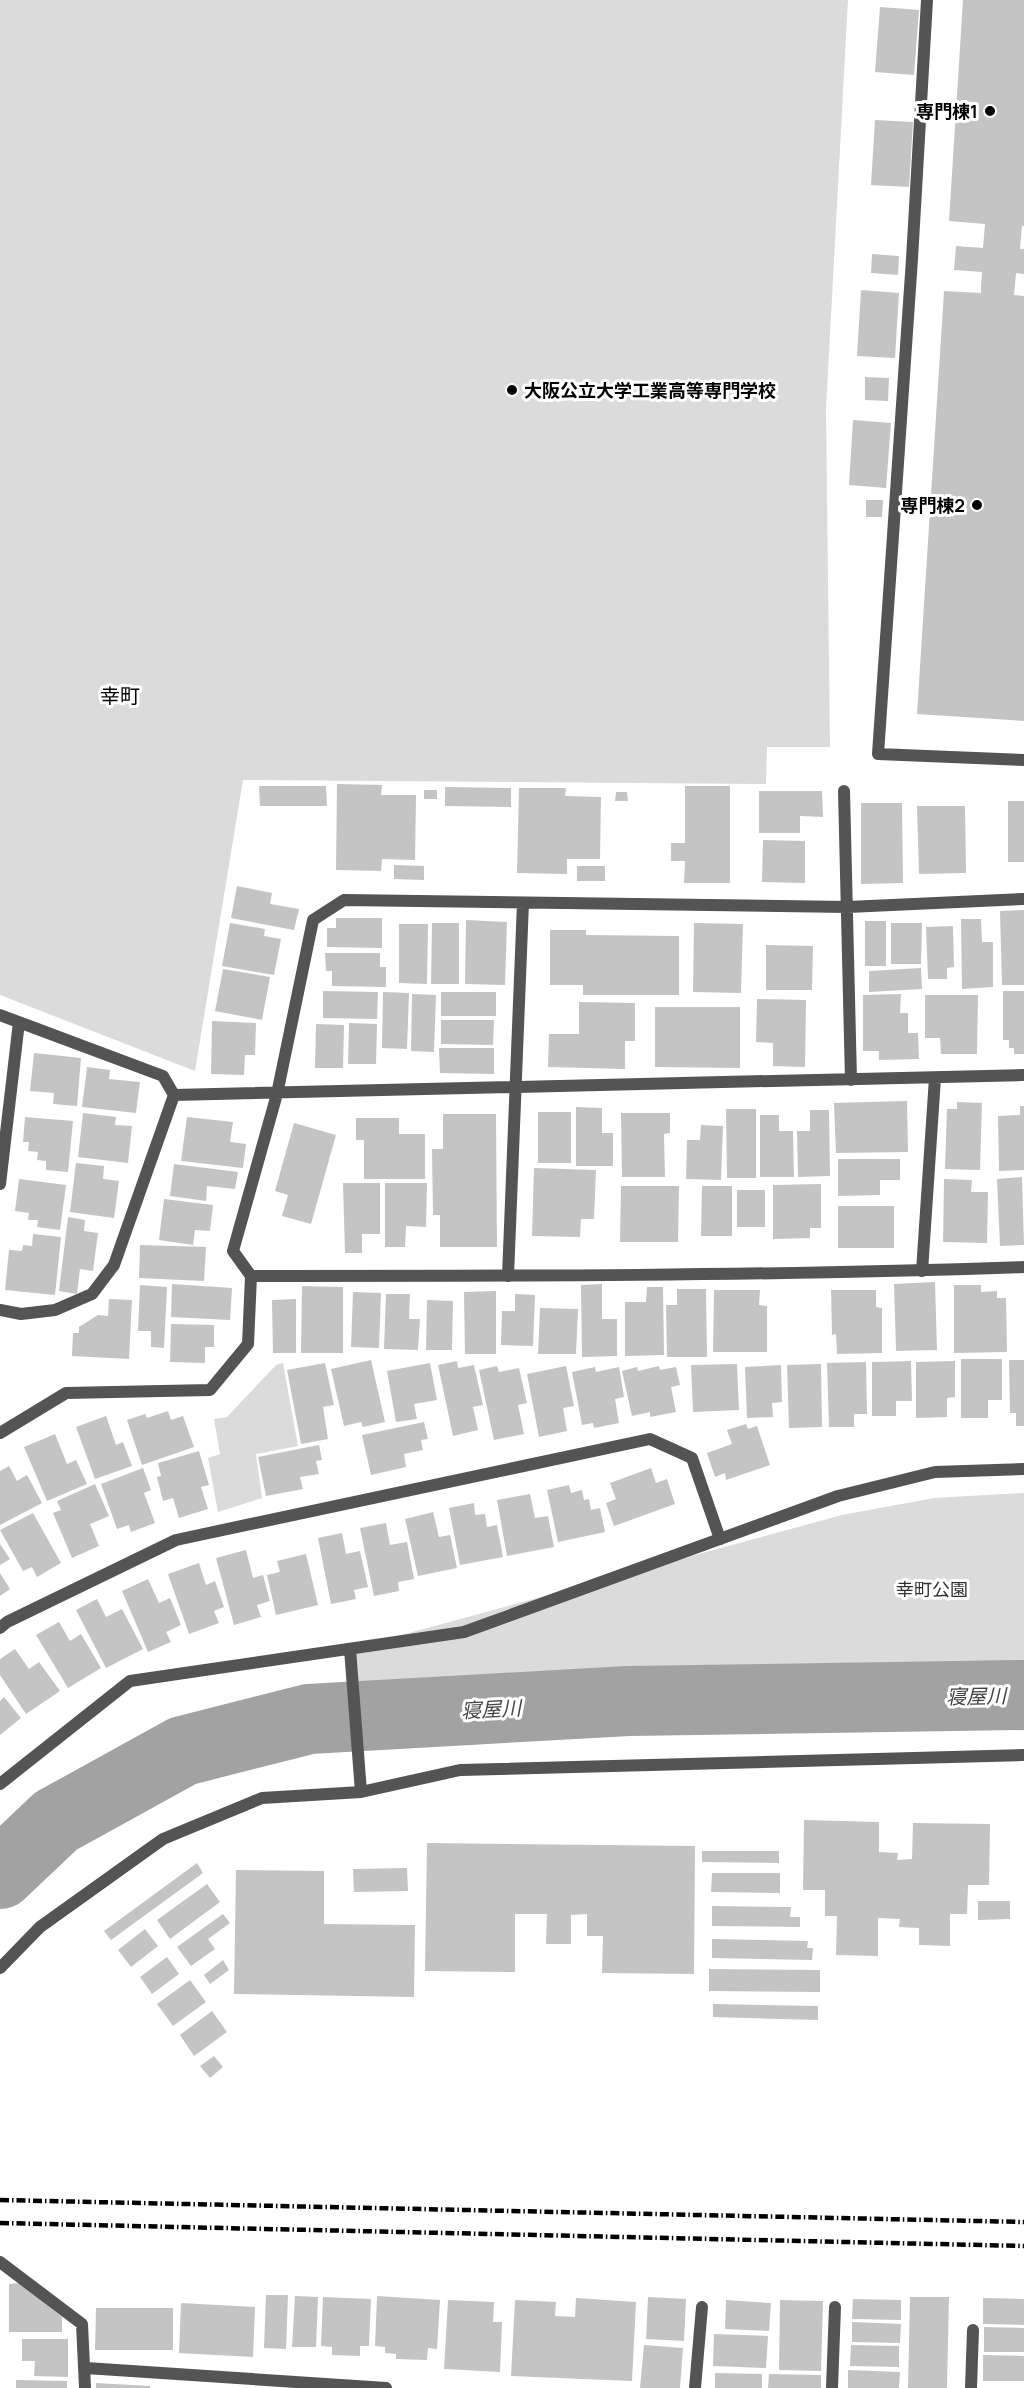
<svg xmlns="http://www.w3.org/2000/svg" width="1024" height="2388" font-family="Manrope,'Noto Sans JP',sans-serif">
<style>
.green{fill:#dbdbdb}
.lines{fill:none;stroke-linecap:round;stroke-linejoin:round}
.river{stroke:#a2a2a2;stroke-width:70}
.building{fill:#c4c4c4}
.service{stroke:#545454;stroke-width:12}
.minor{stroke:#545454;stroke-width:12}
.rail{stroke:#000;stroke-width:4.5;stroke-dasharray:9 3 1.5 3;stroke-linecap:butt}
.poi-dot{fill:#000;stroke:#fff;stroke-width:2}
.labels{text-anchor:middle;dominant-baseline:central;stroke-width:6;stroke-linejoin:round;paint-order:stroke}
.poi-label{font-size:18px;font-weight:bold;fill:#000;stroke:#fff;text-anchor:end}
.park-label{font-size:18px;fill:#323232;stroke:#fff}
.neighbourhood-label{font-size:20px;fill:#000;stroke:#fff}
.water-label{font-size:20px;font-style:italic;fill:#434343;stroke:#fff}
</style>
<rect width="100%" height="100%" fill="#fff"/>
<!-- green -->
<path class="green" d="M0 0H848L826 409 830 747H767L766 784 243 780 195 1071 0 995Z
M283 1363 298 1446 256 1454 262 1498 218 1512 208 1458 220 1454 214 1419 227 1417 276 1365Z
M1024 1493V1678L352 1682 350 1649 842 1515 934 1498Z"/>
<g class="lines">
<!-- river -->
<path class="river" d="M0 1874 56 1821 183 1751 309 1719 628 1701 1024 1695"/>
</g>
<!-- building -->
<path class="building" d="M963 0H1024V226H1022L1020 249H1024V274L1016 273 1014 295 1024 296V721L917 714 944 291 981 293V286L982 272 954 270 956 246 983 248 985 224 949 221Z
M880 7 919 10 914 75 875 72Z
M875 120 913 122 909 187 871 185Z
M872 254 899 256 898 275 871 273Z
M861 290 899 293 895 358 857 356Z
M865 377 889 378 888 401 865 400Z
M853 420 891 423 886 488 849 485Z
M866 500H883L882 517H866Z
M337 784 382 785 381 795H416L415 860 382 859 381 871 336 870Z
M259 786H326L327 806H260Z
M685 786H730V883H684L685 861H671V843H685Z
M445 787 511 788V807L445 806Z
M519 788H566L565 796 601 797 600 859H567V874L517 873Z
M424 790H437V799H424Z
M759 791H822L823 817 800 816V833H759Z
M616 792H627L628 801H615Z
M1008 801H1024V862H1008Z
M861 803H902L903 883 861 884Z
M917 806H965L966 873 919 874Z
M763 840 805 841V883L762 882Z
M394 865 424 866V880L394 879Z
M577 866H605V881H577Z
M237 886 272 893 270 904 299 909 294 930 231 918Z
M1024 910V985H1002L1000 911Z
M336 918H382V948L327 947V928H336Z
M961 919H981L982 942H993V987L962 989Z
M466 920 507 922 505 985 465 984Z
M865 921H886V966H865Z
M230 923 265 929 264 936 281 939 274 975 222 966Z
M432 923H459V984H431Z
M694 923 743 924 741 993 693 992Z
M891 923H922L921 964H891Z
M399 924H428L427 984 399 983Z
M953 926 954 967 947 968V979H928L926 927Z
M550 930H586V935L679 936V995H583V985H550Z
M766 945 813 946 812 990H766Z
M325 953H380V967H386V987L332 986V971H326Z
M921 968 922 989 869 992V971Z
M223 969 270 977 262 1020 215 1011Z
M323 991 378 992 377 1019 323 1018Z
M1003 991H1024V1054H1014V1048H1009V1040H1003Z
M383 992 409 993 407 1049 382 1048Z
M441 992H496V1016H441Z
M412 994 436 995 434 1052 411 1051Z
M901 994 900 1013H908V1033H918L919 1059 879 1060V1051H863V995Z
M925 995H978L977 1054H941L940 1038H925Z
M757 999 806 1000 805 1067 773 1066V1043L756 1042Z
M579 1002 635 1003V1041H625V1069L548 1067 549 1034H579Z
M655 1007H740V1068L655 1067Z
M441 1020H494L493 1045 441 1044Z
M212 1021 256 1023 255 1055H245L244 1075 211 1074Z
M349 1023 377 1024 376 1064H348Z
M316 1024 344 1025 343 1068H315Z
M439 1048H494V1074L440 1073Z
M34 1053 81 1058 77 1106 53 1104 54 1093 30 1091Z
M87 1067 110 1070 109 1079 140 1082 136 1113 82 1107Z
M907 1101 908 1152 836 1153 834 1103Z
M957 1102 982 1103 980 1170 945 1169 947 1109H957Z
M1020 1106H1024V1170L999 1171 998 1116 1020 1115Z
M576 1107 602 1108V1133H613V1166H576Z
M726 1109H756V1178H727Z
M810 1110H829L830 1176 798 1177 797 1131H810Z
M538 1112H571V1163H538Z
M83 1113 116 1117 115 1125 132 1126 128 1163 78 1157Z
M621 1113H670V1133L664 1134 665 1177H622Z
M443 1114H496L497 1247H440V1215H433L432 1149H443Z
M760 1115H779V1131H793L794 1177H760Z
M25 1117 73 1121 68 1172 46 1170V1161L37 1160 38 1152 28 1151 29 1142H23Z
M187 1117 233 1122 230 1142 246 1144 243 1168 181 1161Z
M356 1118H399V1134H425V1179H364V1140H356Z
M294 1123 336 1135 311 1224 282 1216 288 1195 275 1191Z
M701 1125 723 1126 721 1180 686 1179 687 1140H700Z
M838 1159H900V1180H880V1195L838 1196Z
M76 1163 104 1166 103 1179 119 1181 114 1218 70 1212Z
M174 1164 238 1172 235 1189 207 1186 206 1201 170 1196Z
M534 1168 596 1170 594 1219H581L580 1237 532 1236Z
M1022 1177 1024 1245 1000 1246 997 1179Z
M19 1179 66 1185 60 1230 37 1227 38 1220H28L29 1213 15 1211Z
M944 1179 972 1180 971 1192H988L987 1243 943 1242Z
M343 1183H380V1234H362V1253H345Z
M385 1183H427L426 1227 406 1226 405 1247H385Z
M821 1184V1228H810V1238L773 1239V1185Z
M621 1186H679L678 1242H620Z
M702 1186H732V1236H701Z
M737 1190H765V1227H737Z
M164 1199 213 1205 210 1231 195 1230 193 1245 159 1240Z
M838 1206H894V1248H838Z
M68 1217 85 1220 84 1231 98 1233 93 1271 80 1269 77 1294 59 1291Z
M33 1234 61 1237 55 1295 5 1290 9 1250 22 1251 23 1245 32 1246Z
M140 1245 206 1247 204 1281 139 1278Z
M935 1282 937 1350 896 1351 894 1284Z
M172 1284 232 1288 230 1320 171 1317Z
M602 1284V1319H617V1356L582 1357 581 1285Z
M140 1285 167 1287 164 1348 151 1347V1331H138Z
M954 1285H981V1292L997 1291V1298H1006L1007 1352 954 1353Z
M302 1286 343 1287V1353H301Z
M647 1287H663L664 1355 625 1356V1302H646Z
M677 1289H706L707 1357H667L666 1305H677Z
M714 1290H760L759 1305 767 1306V1352H713Z
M831 1290H876V1307L882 1308V1353L837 1354 836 1334 832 1335Z
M496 1291V1354H465L464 1292Z
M353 1292 381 1293 379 1348 351 1347Z
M386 1294H410L409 1319H420L418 1350 384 1349Z
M515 1294 535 1295 533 1346 501 1345 502 1311H515Z
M109 1299 132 1300 129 1359 72 1356 73 1333H79V1327L98 1315 108 1316Z
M296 1299V1353H273L272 1300Z
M427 1300 453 1301 452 1350H426Z
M540 1308 578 1309 576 1354H538Z
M171 1324 214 1325V1347H205V1363L170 1362Z
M961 1359H1002V1400H988V1418H961Z
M371 1360 385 1422 363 1427 361 1422 344 1426 331 1369Z
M1009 1360H1024V1426H1016V1413H1010Z
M457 1361 458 1368 474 1365 483 1405 473 1407 478 1430 453 1436 438 1365Z
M911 1361 912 1401H896V1416H872V1362Z
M955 1361V1397L947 1398V1417L916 1418V1362Z
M866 1362 867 1414H854V1427H829L827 1363Z
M325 1363 334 1405 323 1407 328 1439 301 1444 287 1370Z
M430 1363 437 1400 414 1404 417 1419 396 1422 387 1371Z
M737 1364 739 1410 693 1412 691 1365Z
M821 1364 822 1427 789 1428 787 1365Z
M781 1365 782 1402 772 1403 773 1417 747 1418 745 1367Z
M497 1366 499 1372 519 1368 527 1403 518 1405 524 1434 494 1440 479 1370Z
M566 1366 574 1406 563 1408 567 1431 539 1437 527 1374Z
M659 1366 660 1370 676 1367 680 1385 671 1387 676 1412 650 1417V1412L632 1416 622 1371 637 1367 638 1371Z
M595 1367 596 1372 619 1367 624 1397 615 1399 619 1423 594 1428 593 1423 582 1425 572 1372Z
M168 1411 171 1420 183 1416 194 1447 142 1465 127 1420 145 1414 147 1418Z
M106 1416 116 1445 123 1442 132 1466 95 1479 76 1427Z
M424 1422 428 1439 421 1440 423 1450 404 1454 406 1467 371 1475 362 1435Z
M746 1424 748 1429 757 1426 770 1465 726 1480 725 1473 715 1477 707 1453 732 1444 727 1430Z
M55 1434 67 1464 76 1460 87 1484 47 1501 24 1447Z
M319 1445 322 1460 316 1461 319 1474 300 1477 303 1489 266 1496 258 1457Z
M199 1451 209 1485 201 1487 208 1509 179 1518 173 1498 163 1501 157 1477 161 1476 158 1463Z
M9 1466 17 1481 27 1475 42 1503 0 1525V1471Z
M143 1468 151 1490 144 1493 155 1523 131 1532 129 1525 117 1529 101 1484Z
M651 1468 656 1483 667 1479 675 1504 614 1526 606 1503 616 1499 610 1483Z
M95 1484 109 1516 90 1524 99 1546 72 1558 53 1513 61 1510 57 1501Z
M569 1485 571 1493 582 1490 584 1500 589 1499 591 1510 600 1508 605 1532 558 1542 547 1490Z
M530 1494 535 1518 548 1516 554 1547 507 1556 497 1500Z
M474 1503 475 1515 485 1514 487 1527 497 1525 503 1557 460 1565 449 1508Z
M433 1512 439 1537 450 1535 457 1568 418 1576 405 1519Z
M33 1513 61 1563 37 1577 32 1567 23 1571 0 1530Z
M386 1523 390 1545 407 1542 414 1579 398 1582 399 1591 374 1596 360 1528Z
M342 1533 346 1554 360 1551 368 1587 354 1590 356 1599 331 1604 318 1538Z
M0 1544 10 1559 0 1565Z
M246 1550 253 1578 263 1575 270 1601 257 1605 261 1617 234 1625 216 1558Z
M306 1554 318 1605 276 1615 267 1575 280 1572 277 1561Z
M199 1563 206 1585 215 1581 224 1607 214 1611 219 1623 189 1634 168 1574Z
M0 1573 10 1589 0 1596Z
M148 1579 159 1603 170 1598 181 1625 166 1632 171 1642 148 1652 122 1591Z
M97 1599 106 1617 122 1609 143 1649 106 1668 76 1610Z
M59 1622 70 1641 81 1634 101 1668 68 1688 36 1635Z
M15 1649 29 1669 39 1662 60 1691 26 1714 0 1675V1659Z
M4 1697 21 1718 0 1735V1701Z
M804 1820 879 1822V1852L898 1853 897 1860 912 1859 913 1823 990 1824 989 1885H968L967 1914H950V1946L919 1945V1928L899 1927 900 1919 878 1918V1956L836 1955 837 1916H825V1890H803Z
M427 1843 695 1846 694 1974 602 1973 603 1936H587V1914L571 1915V1944H546L547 1914H515V1972L425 1971Z
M702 1851H779V1863L702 1862Z
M197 1863 203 1873 111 1940 104 1931Z
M407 1868 408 1891 354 1892 353 1869Z
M236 1870 324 1871V1924L415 1925 414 1997 234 1994Z
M712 1873H780V1893L711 1892Z
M207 1884 220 1902 170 1939 157 1920Z
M978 1901H1010V1919L978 1920Z
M712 1906 791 1907 790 1917H800V1927L712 1926Z
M223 1914 230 1923 208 1939 215 1949 191 1966 177 1947Z
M145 1929 158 1946 131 1967 118 1950Z
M712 1939 808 1941 807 1948H813L812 1960 712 1958Z
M167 1957 179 1974 152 1994 140 1977Z
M223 1960 229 1970 210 1984 204 1975Z
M709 1969 820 1970V1992L709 1991Z
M190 1980 206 2002 173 2026 157 2004Z
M713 2004 818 2006V2020L713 2017Z
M212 2011 227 2032 194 2056 180 2035Z
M214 2056 223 2067 210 2078 200 2066Z
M20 2283 62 2317V2332H9V2284Z
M266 2295H288L286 2349 264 2348Z
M295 2296 318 2297 316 2347H292Z
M377 2296 440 2300 437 2349 428 2348 427 2360 396 2359V2354L385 2353V2347L375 2346Z
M323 2297 371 2299 369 2346H360V2356L332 2355V2347L321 2346Z
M648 2297 686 2299 684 2341 646 2339Z
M910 2297H949L947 2388H908Z
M576 2298 636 2302 632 2381 511 2376 515 2300 556 2302 555 2316 575 2317Z
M983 2298 1024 2299V2325L983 2324Z
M853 2299 901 2300V2320L852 2319Z
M448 2300 494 2302 493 2322H502L500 2372 444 2369Z
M726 2300 771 2303 769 2331 725 2329Z
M780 2300 823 2301 821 2371 779 2370Z
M181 2303 255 2307 253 2357 179 2353Z
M96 2308H173V2350H95Z
M852 2322 901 2324 900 2343 852 2342Z
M984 2327 1024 2328V2352H984Z
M714 2334 768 2336 766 2368 713 2366Z
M22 2339H68V2377L34 2376 35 2361H22Z
M644 2345 683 2348 680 2388H640Z
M851 2345 899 2346V2367L850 2366Z
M983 2355 1024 2356V2381H983Z
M848 2370 900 2372 899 2388H848Z
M715 2373 762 2374V2388H715Z
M769 2374 821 2375V2388H768Z
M16 2380 67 2381V2388H16Z
M96 2383 150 2386V2388H96Z"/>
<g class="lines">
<!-- service -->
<path class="service" d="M927 0 912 259 878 754 1024 760
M844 791 851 1080
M0 1015 163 1076 174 1095
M174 1095 1024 1075
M0 1184 19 1022
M922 1271 935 1078
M251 1276 233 1251 277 1094 313 920 344 900 848 907 1024 899
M508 1276 523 903
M0 1310 21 1314 55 1310 92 1294 114 1265 174 1095
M0 1628 7 1622 176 1540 650 1439 692 1458 720 1539
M0 2262 82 2324 85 2388
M86 2368 386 2388
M695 2388 702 2307
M832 2388 835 2307"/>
<!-- minor -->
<path class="minor" d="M0 1433 66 1393 210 1390 248 1344 251 1276C509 1276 767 1276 1024 1267
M350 1649 361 1792
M0 1784 130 1681 464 1632 838 1496 935 1472 1024 1469
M0 1968 40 1927 163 1839 262 1798 361 1792 460 1770 1024 1755
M971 2388 973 2330"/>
<!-- rail -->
<path class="rail" d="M0 2200 1024 2222
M0 2223 1024 2246"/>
</g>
<!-- markers -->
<g class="poi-dot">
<circle cx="990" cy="111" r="6"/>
<circle cx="512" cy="390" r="6"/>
<circle cx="977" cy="505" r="6"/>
</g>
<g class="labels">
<!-- poi labels -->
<g class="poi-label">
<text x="978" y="111">専門棟1</text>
<text x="524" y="390" text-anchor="start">大阪公立大学工業高等専門学校</text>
<text x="965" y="505">専門棟2</text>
</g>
<!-- park labels -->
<g class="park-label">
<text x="932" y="1589">幸町公園</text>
</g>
<!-- neighbourhood labels -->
<g class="neighbourhood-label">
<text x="120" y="695">幸町</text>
</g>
<!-- water labels -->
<g class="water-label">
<text transform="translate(976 1696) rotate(-1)">寝屋川</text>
<text transform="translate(491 1709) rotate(-3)">寝屋川</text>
</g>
</g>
</svg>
